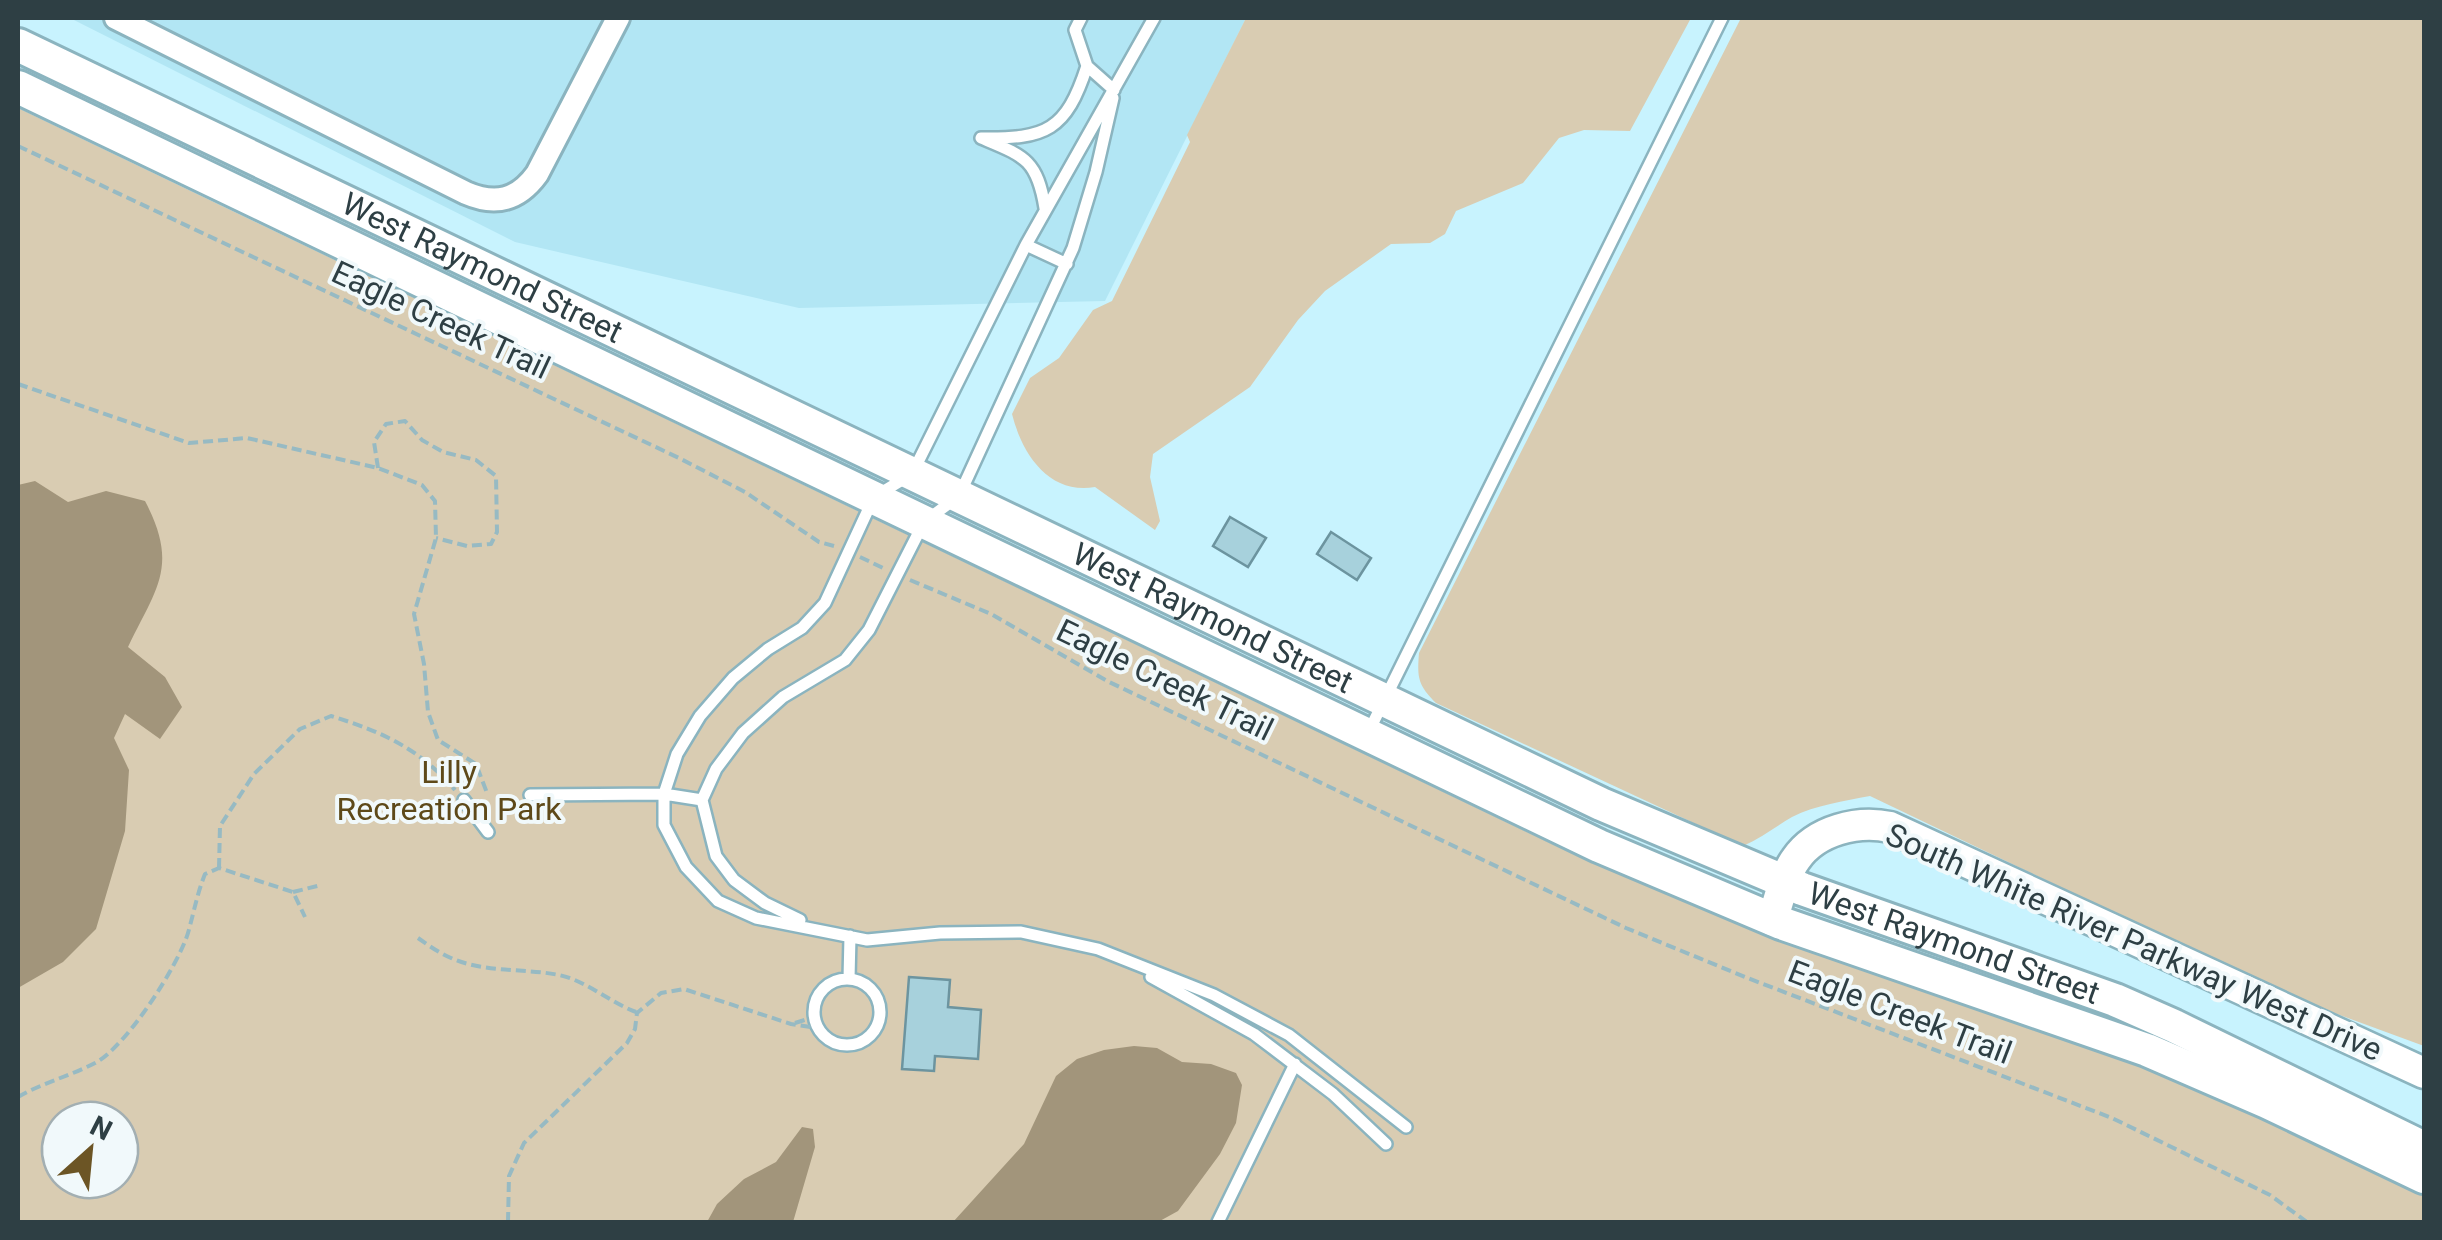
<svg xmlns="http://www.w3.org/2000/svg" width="2442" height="1240" font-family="Roboto,sans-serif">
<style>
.built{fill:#b2e6f4}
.green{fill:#d9ccb2;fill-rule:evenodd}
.water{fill:#a2957b}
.building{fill:#a7d1dc;stroke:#6c949f;stroke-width:2.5}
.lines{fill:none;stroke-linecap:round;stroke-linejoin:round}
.lane-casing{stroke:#8bb4bf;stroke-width:16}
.street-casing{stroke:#8bb4bf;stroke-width:28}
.secondary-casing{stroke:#8bb4bf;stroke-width:35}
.primary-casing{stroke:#8bb4bf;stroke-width:38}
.path{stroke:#97bac3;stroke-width:4;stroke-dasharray:10 5;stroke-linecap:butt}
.lane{stroke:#fff;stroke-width:11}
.street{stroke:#fff;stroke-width:22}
.secondary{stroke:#fff;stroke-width:30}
.primary{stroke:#fff;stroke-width:32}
.labels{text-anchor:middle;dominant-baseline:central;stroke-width:8;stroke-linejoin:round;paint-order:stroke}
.street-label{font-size:32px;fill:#2e3f44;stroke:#f1f9fb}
.park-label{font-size:32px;fill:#5e4919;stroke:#f1f9fb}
</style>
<rect width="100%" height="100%" fill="#c8f3fe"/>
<!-- built -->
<path class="built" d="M70 18H1246L1105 301 799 308 515 242Z"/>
<!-- green -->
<path class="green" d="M1246 18H1691L1630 131 1584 130 1559 138 1523 183 1456 211 1445 234 1430 243 1391 244 1325 291 1298 320 1250 387 1153 454 1150 477 1160 521 1155 530 1095 487C1049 495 1022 454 1012 414L1030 378 1059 358 1093 310 1112 301 1190 142 1187 135Z
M1741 18H2424V1046L2288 996 1870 796C1844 801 1816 805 1792 817 1775 827 1761 838 1743 846L1436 703C1418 685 1417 678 1419 653Z
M18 108 1571 853 1778 939 2044 1028 2207 1093 2424 1196V1222H18ZM60 1120H120V1180H60Z"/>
<!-- water -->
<path class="water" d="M35 481 68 502 106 491 145 501C179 566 157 587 128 647L165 677 182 707 160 739 125 714 114 738 129 770 125 831 96 929 63 962 18 988V485Z
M1134 1046 1157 1048 1182 1062 1211 1064 1236 1073 1242 1085 1236 1123 1220 1154 1178 1211 1158 1222H953L1024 1144 1056 1076 1077 1059 1104 1050Z
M802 1127 813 1129 815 1147 793 1222H707L717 1204 744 1179 776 1162Z"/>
<!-- building -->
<path class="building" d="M1230 517 1266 538 1248 567 1213 546Z
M1331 532 1371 558 1357 580 1317 554Z
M909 977 950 980 948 1007 981 1010 978 1059 935 1056 934 1071 902 1069Z"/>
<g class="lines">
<defs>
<path id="lane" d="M1081 18 1075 30 1087 66 1114 90
M1154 18 1026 245 912 474 874 497 825 603 802 628 768 649 733 678 700 716 677 754 664 794V825L686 867 718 901 756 918 867 940 940 933 1021 932 1098 949 1214 995 1289 1035 1406 1127
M1045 208C1037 159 1024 156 981 138 1046 139 1066 131 1087 66
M1026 245 1067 264
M1369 731 1722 18
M530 795 664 794 702 800
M464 800 488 832
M800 920 765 903 734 880 716 856 702 800 716 769 743 733 783 697 845 660 869 630 924 522 959 496 1073 248 1096 172 1113 98
M1151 977 1254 1034 1333 1094 1386 1144
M849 979 850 936
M814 1012a33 33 0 1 1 66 0a33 33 0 1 1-66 0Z
M1218 1222 1295 1064"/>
<path id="street" d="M116 18 466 193C496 206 518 200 537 174L618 18"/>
<path id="secondary" d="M1772 920C1779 901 1784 875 1796 859 1816 830 1858 820 1890 827L2424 1073"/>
<g id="primary">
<path id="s1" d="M18 45 1601 804 1802 889 2115 1000 2174 1026 2424 1148"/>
<path d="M18 87 1599 846 1781 923 2147 1050 2267 1102 2424 1177"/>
</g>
</defs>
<!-- lane casing -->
<use href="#lane" class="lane-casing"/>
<!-- street casing -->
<use href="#street" class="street-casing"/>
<!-- secondary casing -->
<use href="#secondary" class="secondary-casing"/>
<!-- primary casing -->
<use href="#primary" class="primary-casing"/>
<!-- path -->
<path class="path" d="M18 146 679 458 745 492 819 542 838 547
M18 384 189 443 247 438 378 468 422 485 435 501 436 538 414 614 424 664 428 712 438 740 476 764 487 793
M378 468 374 442 386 424 405 421 422 440 443 452 476 460 496 476 497 532 491 544 467 546 436 538
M860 557 883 568
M910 580 991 614 1107 681 1626 928 1745 977 2112 1118 2270 1195 2307 1222
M219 868 220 826 254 774 300 729 331 716C383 732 420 749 455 790
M293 892 321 885
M418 938C428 945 439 953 451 958 484 973 524 968 559 975 587 981 609 1002 636 1012
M795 1023 814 1017
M18 1097C42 1083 70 1076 95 1063 126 1047 178 966 188 933 194 912 197 894 205 874L219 868 293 892 305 917
M508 1222 509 1176 524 1143 627 1043 635 1029 637 1013 661 993 684 989 791 1024 818 1028"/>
<!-- lane -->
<use href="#lane" class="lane"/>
<!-- street -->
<use href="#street" class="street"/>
<!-- secondary -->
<use href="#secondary" class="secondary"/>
<!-- primary -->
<use href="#primary" class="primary"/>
</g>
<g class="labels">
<!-- street labels -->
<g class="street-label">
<text stroke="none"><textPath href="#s1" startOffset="515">West Raymond Street</textPath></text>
<text transform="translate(441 320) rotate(25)">Eagle Creek Trail</text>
<text stroke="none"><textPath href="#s1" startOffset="1325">West Raymond Street</textPath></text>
<text transform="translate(1165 680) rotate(26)">Eagle Creek Trail</text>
<text transform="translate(2134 942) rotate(24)">South White River Parkway West Drive</text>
<text stroke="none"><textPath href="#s1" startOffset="2135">West Raymond Street</textPath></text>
<text transform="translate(1900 1012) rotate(21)">Eagle Creek Trail</text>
</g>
<!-- park labels -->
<g class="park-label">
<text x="449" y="772">Lilly<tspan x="449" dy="37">Recreation Park</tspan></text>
</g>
</g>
<!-- border -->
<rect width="2442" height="1240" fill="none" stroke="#2e3f44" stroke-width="40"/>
<!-- north arrow -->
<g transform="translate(90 1150) rotate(27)"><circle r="48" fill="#f1f9fb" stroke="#a3afb2" stroke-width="2.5"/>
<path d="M0-8L18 38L0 25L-18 38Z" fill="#6c5525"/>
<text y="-15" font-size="28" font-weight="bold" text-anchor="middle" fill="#2e3f44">N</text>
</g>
</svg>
